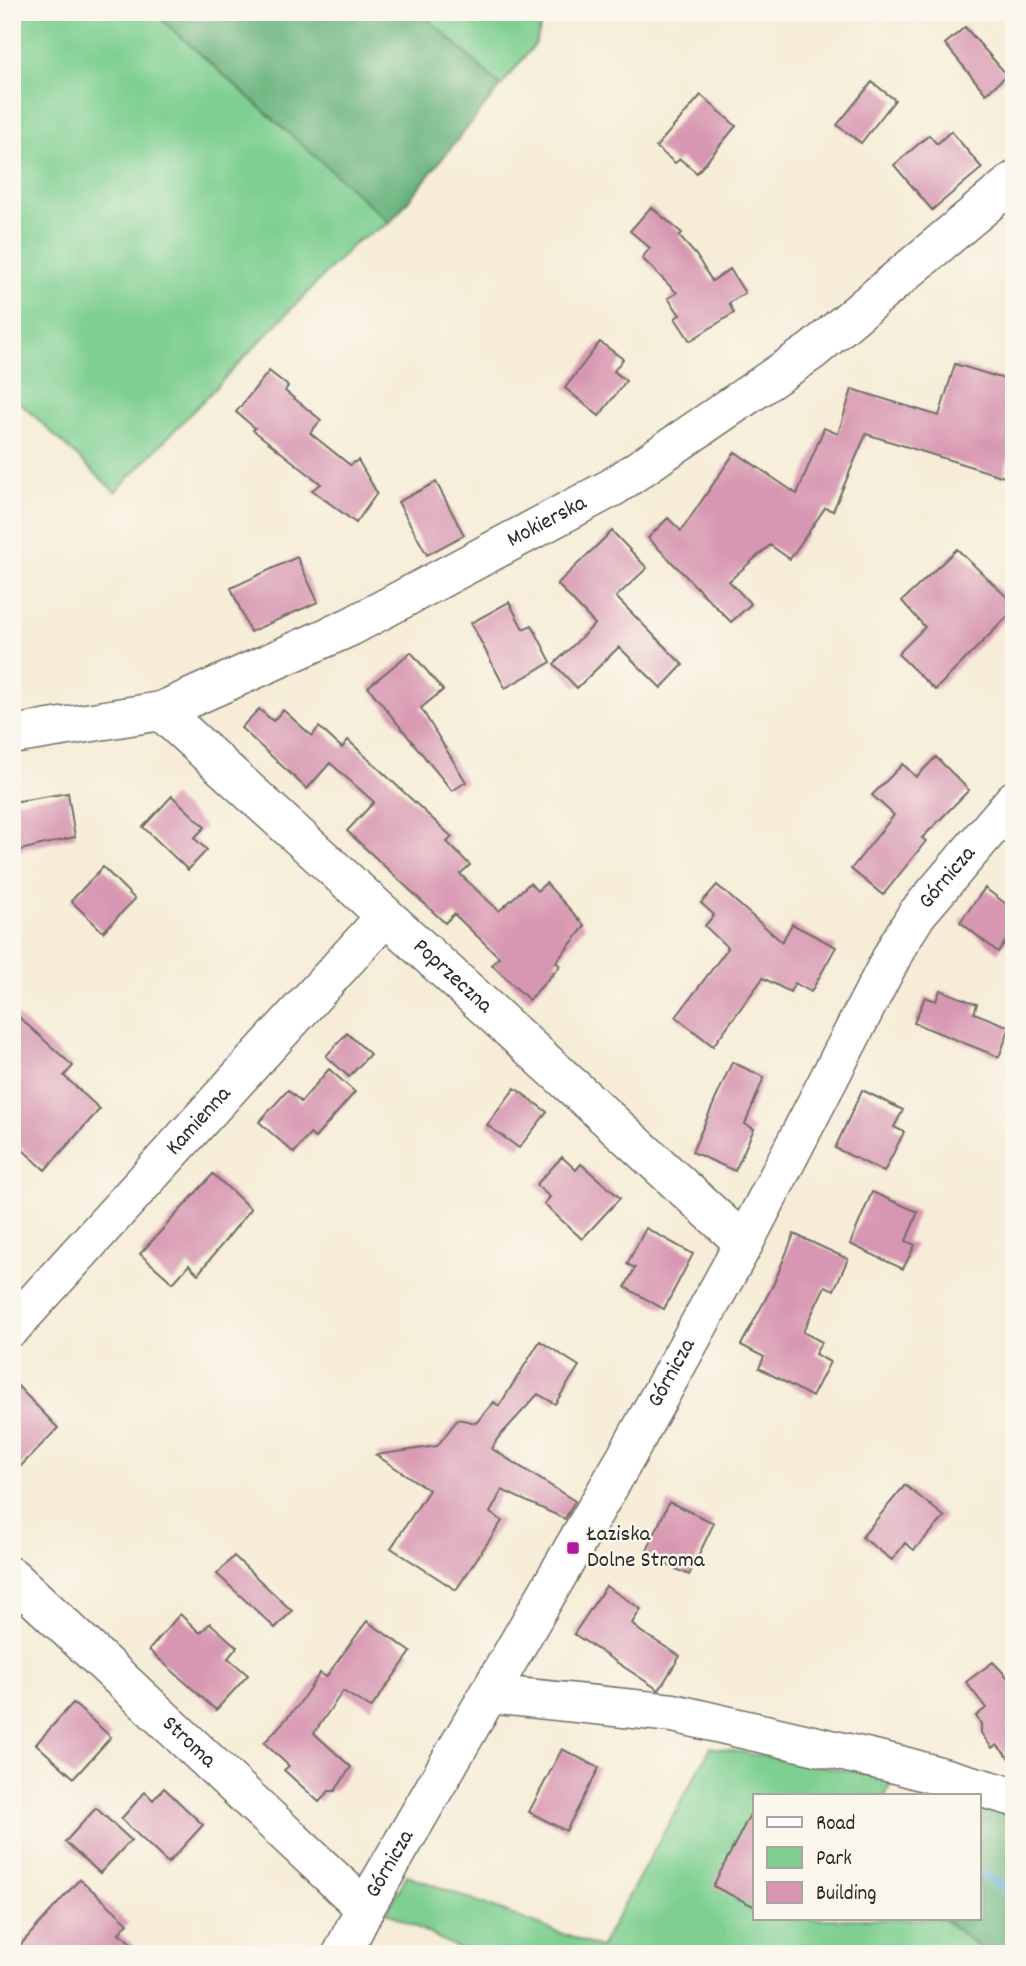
<svg xmlns="http://www.w3.org/2000/svg" width="1026" height="1966" font-family="Dekko,sans-serif">
<style>
.green{fill:#7ecf91;stroke:#547d5e;stroke-width:2}
.forest{fill:#66b27b;stroke:#486e53;stroke-width:2}
.lines{fill:none;stroke-linecap:round;stroke-linejoin:round}
.stream{stroke:#5aa8d4;stroke-width:10}
.building{fill:#d796b1}
.minor-casing{stroke:#726f67;stroke-width:41}
.minor{stroke:#fff;stroke-width:38}
.poi-dot{fill:#b5179e;stroke:#fbf7ec;stroke-width:2.5}
.labels{text-anchor:middle;dominant-baseline:central;stroke-width:5;stroke-linejoin:round;paint-order:stroke}
.street-label{font-size:23px;fill:#2b2b2b;stroke:#fbf7ec}
.poi-label{font-size:23px;fill:#2b2b2b;stroke:#fbf7ec;text-anchor:start}
</style>
<rect width="100%" height="100%" fill="#fbf7ec"/>
<filter id="ink" filterUnits="userSpaceOnUse"><feTurbulence type="fractalNoise" baseFrequency=".0143" numOctaves="2"/><feDisplacementMap in="SourceGraphic" scale="14" xChannelSelector="R" yChannelSelector="G"/><feConvolveMatrix kernelMatrix="1 2 1 2 8 2 1 2 1" color-interpolation-filters="sRGB"/></filter>
<filter id="wash" filterUnits="userSpaceOnUse"><feTurbulence type="fractalNoise" baseFrequency=".00686" numOctaves="4" result="noise"/><feDisplacementMap in="SourceGraphic" scale="28" xChannelSelector="R" yChannelSelector="G"/><feGaussianBlur stdDeviation="1.57" result="paint"/><feColorMatrix in="noise" values="0 0 0 0 0 0 0 0 0 0 0 0 0 0 0 0 0 1.4 0 .05"/><feComposite in="paint" operator="in"/></filter>
<g filter="url(#wash)">
<rect width="100%" height="100%" fill="#f6ecd7"/>
<!-- green -->
<path class="green" d="M12 12H153L390 223 357 241 115 492 12 395Z
M421 12H545L536 43 501 86Z
M711 1747 895 1779 885 1796H755V1919H944L987 1954H469L387 1912 407 1875 600 1948Z"/>
<!-- forest -->
<path class="forest" d="M153 12H421L501 86 390 223Z
M979 1804 1014 1815V1954H987L944 1919H979Z"/>
<g class="lines">
<!-- stream -->
<path class="stream" d="M979 1873 1014 1893"/>
</g>
<g id="blocks">
<!-- building -->
<path class="building" d="M965 27 1007 75 986 94 945 44Z
M872 82 895 100 861 143 837 125Z
M701 95 736 126 697 173 680 159 675 163 656 147Z
M951 131 982 168 932 210 894 165 929 135 937 144Z
M651 207 682 233 679 236 696 255 712 281 730 269 745 293 729 303 734 313 690 341 675 318 680 315 668 298 677 293 642 258 650 248 630 231Z
M600 342 623 359 614 371 626 381 599 416 565 388Z
M955 364 1014 382V462L1008 460 1004 477 866 434 833 511 825 508 790 559 770 545 729 581 751 604 731 622 648 538 668 518 681 531 735 452 797 494 824 428 838 434 852 389 939 416Z
M269 371 288 386 285 391 321 420 310 433 350 465 358 460 377 493 356 523 312 490 321 484 253 430 255 428 236 412Z
M436 482 464 535 427 555 398 502Z
M612 531 647 568 616 597 683 665 661 688 619 647 577 688 554 664 595 624 557 584Z
M957 549 1014 604V610L935 690 898 654 925 627 902 601Z
M297 557 318 602 250 632 231 588Z
M509 602 523 629 532 625 551 662 505 688 471 623Z
M411 652 443 690 421 708 466 782 452 791 368 687Z
M259 709 273 721 283 710 312 736 319 727 342 748 348 740 452 837 447 842 470 865 460 874 499 911 530 883 537 891 546 883 585 926 556 962 560 966 529 1000 492 965 499 957 454 914 445 923 347 831 374 802 330 763 307 789 241 728Z
M936 757 969 790 922 838 926 841 883 895 851 869 894 815 872 795 903 764 916 777Z
M68 793 75 837 16 851 12 802Z
M172 796 205 827 194 838 207 850 188 870 143 827Z
M103 867 135 899 103 932 71 901Z
M717 885 782 942 792 924 836 947 811 992 795 983 790 992 763 978 713 1046 676 1017 728 948 705 926 714 915 701 903Z
M985 888 1014 910V930L998 952 960 922Z
M940 990 977 1004 974 1013 1010 1027 999 1057 914 1023 925 997 936 1001Z
M12 1011 73 1066 64 1076 100 1109 45 1170 12 1140Z
M347 1033 370 1054 349 1077 326 1056Z
M732 1062 764 1077 745 1124 754 1129 735 1171 692 1152Z
M329 1069 355 1092 315 1138 310 1134 294 1153 259 1122 288 1090 301 1102Z
M515 1088 547 1112 519 1148 487 1125Z
M862 1090 903 1110 894 1127 904 1132 884 1172 835 1148Z
M562 1157 576 1170 581 1164 620 1198 582 1239 544 1204 550 1197 536 1185Z
M213 1174 251 1209 198 1274 189 1265 173 1283 140 1254Z
M872 1192 918 1212 906 1241 915 1245 903 1269 850 1244Z
M646 1228 693 1254 664 1309 625 1287 635 1268 627 1264Z
M794 1234 848 1259 834 1290 825 1286 803 1332 822 1342 815 1354 830 1362 812 1397 759 1368 764 1357 741 1345 774 1283Z
M540 1341 579 1366 555 1404 538 1394 497 1439 492 1449 575 1501 565 1519 502 1490 490 1513 502 1521 456 1590 391 1548 429 1490 376 1455 437 1446 458 1419 476 1423 494 1402 499 1406Z
M12 1380 58 1428 12 1475Z
M905 1485 945 1517 914 1550 905 1543 892 1560 862 1537Z
M669 1502 714 1523 689 1575 645 1555Z
M234 1556 292 1611 275 1628 217 1574Z
M606 1586 641 1609 632 1623 640 1631 680 1656 659 1690 574 1634Z
M180 1614 200 1633 210 1623 237 1647 228 1658 248 1675 216 1710 149 1650Z
M367 1621 411 1652 371 1708 343 1691 314 1733 351 1767 335 1791H329L319 1802 284 1770 289 1766 264 1743 297 1707 320 1673 326 1677Z
M993 1662 1014 1684V1764L997 1745 992 1748 981 1733V1724L976 1716 986 1708 966 1682Z
M73 1703 111 1737 74 1778 36 1744Z
M562 1749 599 1768 566 1831 529 1812Z
M164 1788 203 1825 168 1863 121 1819 145 1792 153 1800Z
M755 1805V1907L713 1886Z
M96 1808 131 1840 100 1873 65 1842Z
M80 1879 128 1923 119 1933 144 1954H12Z"/>
</g>
</g>
<g filter="url(#ink)">
<use href="#blocks" fill-opacity="0" stroke="#726f67" stroke-width="2"/>
<g class="lines">
<defs>
<g id="minor">
<path id="s1" d="M161 711 744 1243"/>
<path id="s2" d="M12 735 161 711 350 627 613 487 812 351 1014 181"/>
<path id="s3" d="M12 1327 385 917"/>
<path id="s4" d="M12 1577 365 1908"/>
<path d="M488 1694 673 1713 900 1765 1014 1797"/>
<path id="s5" d="M342 1954 365 1908 626 1457 744 1243 899 943 917 914 1014 800"/>
</g>
</defs>
<!-- minor casing -->
<use href="#minor" class="minor-casing"/>
<!-- minor -->
<use href="#minor" class="minor"/>
</g>
</g>
<!-- markers -->
<rect class="poi-dot" x="566" y="1541" width="14" height="14" rx="3.5"/>
<g class="labels">
<!-- street labels -->
<g class="street-label">
<text stroke="none"><textPath href="#s2" startOffset="581">Mokierska</textPath></text>
<text stroke="none"><textPath href="#s5" startOffset="1236">Górnicza</textPath></text>
<text stroke="none"><textPath href="#s1" startOffset="394">Poprzeczna</textPath></text>
<text stroke="none"><textPath href="#s3" startOffset="278">Kamienna</textPath></text>
<text stroke="none"><textPath href="#s5" startOffset="668">Górnicza</textPath></text>
<text stroke="none"><textPath href="#s4" startOffset="242">Stroma</textPath></text>
<text stroke="none"><textPath href="#s5" startOffset="102">Górnicza</textPath></text>
</g>
<!-- poi labels -->
<g class="poi-label">
<text x="587" y="1535">Łaziska<tspan x="587" dy="26">Dolne Stroma</tspan></text>
</g>
</g>
<!-- margin -->
<rect width="1026" height="1966" fill="none" stroke="#fbf7ec" stroke-width="42"/>
<!-- legend -->
<rect x="753" y="1794" width="228" height="126" fill="#fbf7ec" stroke="#a8a59f" stroke-width="2"/>
<rect x="767" y="1817" width="35" height="10" fill="#ffffff" stroke="#a8a59f" stroke-width="2"/>
<text x="816" y="1829" font-size="21" fill="#2b2b2b">Road</text>
<rect x="767" y="1847" width="35" height="21" fill="#7ecf91" stroke="#a8a59f" stroke-width="2"/>
<text x="816" y="1864" font-size="21" fill="#2b2b2b">Park</text>
<rect x="767" y="1882" width="35" height="21" fill="#d796b1" stroke="#a8a59f" stroke-width="2"/>
<text x="816" y="1899" font-size="21" fill="#2b2b2b">Building</text>
</svg>
